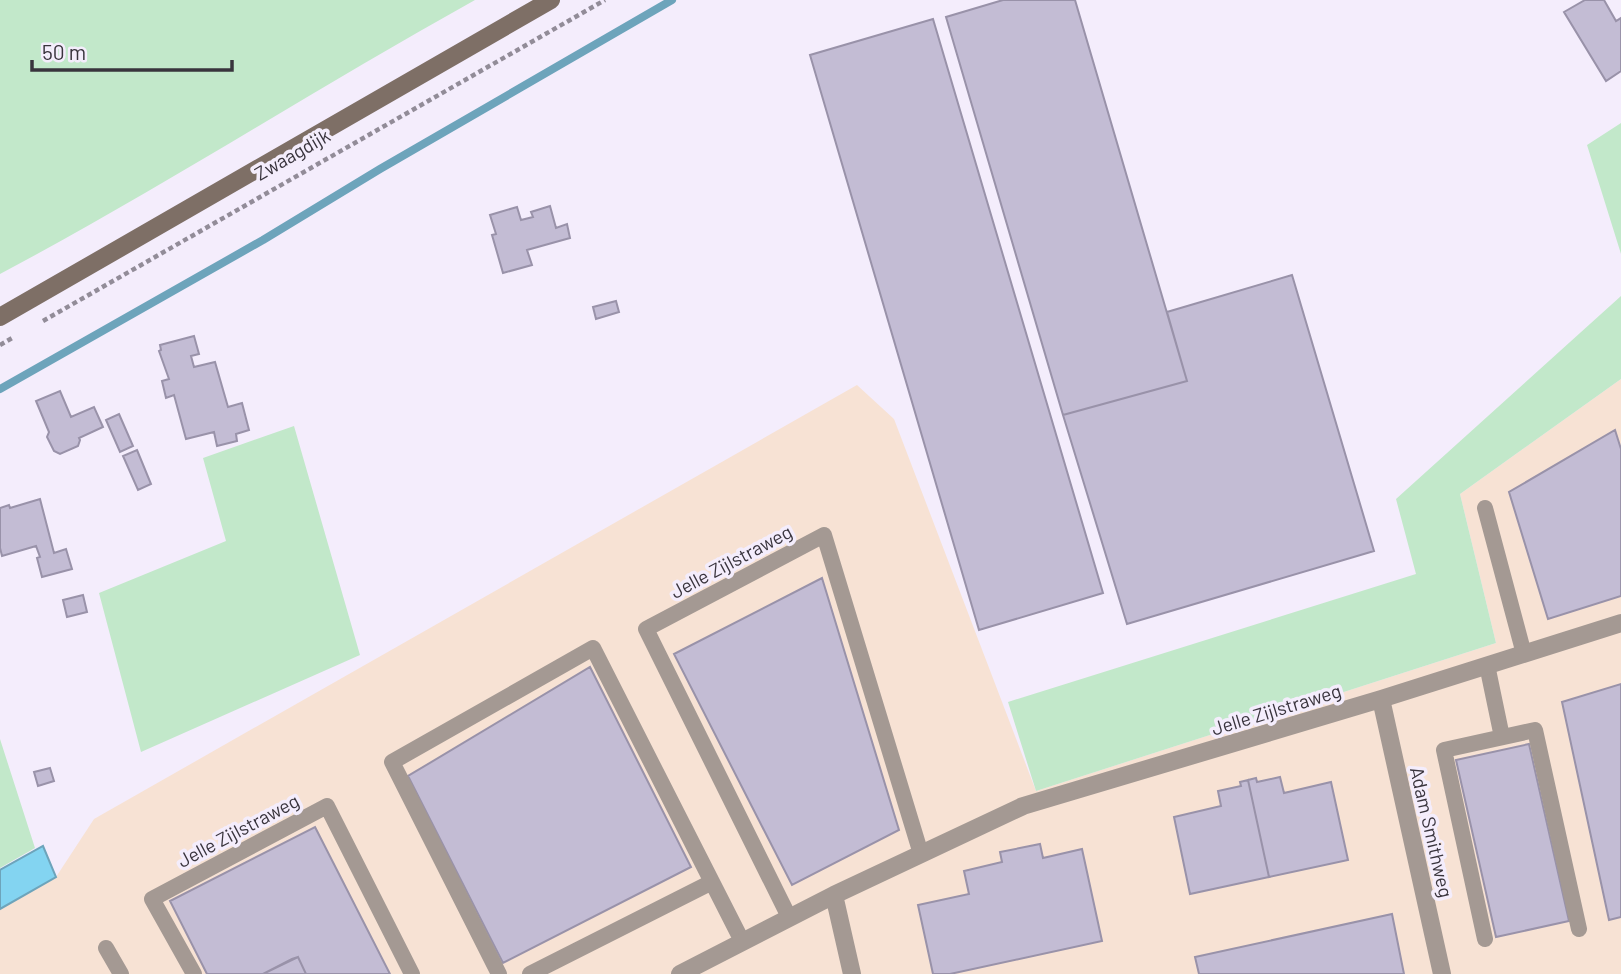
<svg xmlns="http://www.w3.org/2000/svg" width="1621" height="974" font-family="Barlow,sans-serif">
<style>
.industrial{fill:#f7e2d4}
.green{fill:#c2e8ca}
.water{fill:#83d4f1;stroke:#6da4bb;stroke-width:2}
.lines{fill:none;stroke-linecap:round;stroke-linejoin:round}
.stream{stroke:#6da4bb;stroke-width:8}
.building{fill:#c3bcd4;stroke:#9992a9;stroke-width:2}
.path{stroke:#928c98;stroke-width:4.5;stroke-dasharray:5 3.5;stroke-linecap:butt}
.lane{stroke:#a49993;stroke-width:16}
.street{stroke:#a49993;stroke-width:18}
.secondary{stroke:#7e6f66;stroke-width:18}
.labels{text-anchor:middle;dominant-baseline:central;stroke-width:7;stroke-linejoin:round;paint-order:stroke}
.street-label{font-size:19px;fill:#39343d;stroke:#f4edfc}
</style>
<rect width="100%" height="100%" fill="#f4edfc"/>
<!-- industrial -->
<path class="industrial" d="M1621 379V974H0V909L56 877 94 819 857 385 894 419 1036 791 1496 643 1460 494Z"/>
<!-- green -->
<path class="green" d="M0 0H475C315 89 162 188 0 274Z
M1621 123V254L1587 145Z
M1621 296V379L1460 494 1496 643 1036 791 1008 702 1416 574 1396 499Z
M294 426 360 655 141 752 99 593 226 541 203 458Z
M0 739 35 848 0 868Z"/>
<!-- water -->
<path class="water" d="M43 846 56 877 0 909V870Z"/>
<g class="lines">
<!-- stream -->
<path class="stream" d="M0 389 263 240 380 169 672 0"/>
</g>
<!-- building -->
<path class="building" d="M1003 0H1075L1187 381 1063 415 946 17Z
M1585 0H1604L1616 21 1621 18V71L1606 81 1564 12Z
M933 19 1103 593 979 630 810 55Z
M550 206 556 228 567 224 570 238 527 250 532 265 503 273 492 235 496 234 490 215 517 207 521 220 533 217 531 212Z
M1292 275 1374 551 1127 624 1063 415 1187 381 1167 312Z
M616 301 619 312 596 319 593 307Z
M194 336 199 354 191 356 194 367 215 362 228 407 242 403 249 430 236 434 237 441 217 446 214 432 186 439 174 395 166 398 162 381 169 379 159 351 161 350 160 345Z
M60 391 71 417 94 407 103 427 79 438 80 440 78 446 60 454 54 451 47 437 49 432 36 401Z
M119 414 133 446 120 452 106 420Z
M1615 430 1621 449V596L1548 619 1509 492Z
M137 450 151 484 138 490 123 456Z
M40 499 54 553 66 549 72 569 42 577 37 558 40 557 36 546 2 556 0 548V508L9 505 10 508Z
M822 578 899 830 792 885 674 654Z
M83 595 87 612 67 617 63 600Z
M590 667 691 867 503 963 408 776Z
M1621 684V917L1609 920 1562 702Z
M1529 744 1569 921 1496 937 1456 760Z
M50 768 54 781 38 786 34 772Z
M1280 777 1284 793 1331 782 1348 860 1269 877 1248 780 1256 778 1257 782Z
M1248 780 1269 877 1190 894 1174 817 1221 806 1218 791 1241 786 1240 782Z
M315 827 390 974H306L298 957 263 974H207L170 901Z
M1040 844 1043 858 1082 849 1102 941 950 974H933L918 905 969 894 964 871 1002 862 1000 852Z
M1392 914 1404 974H1199L1195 957Z
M298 957 306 974H263L292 959Z"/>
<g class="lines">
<!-- path -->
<path class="path" d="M43 321 605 0
M0 345 14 337"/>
<!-- lane -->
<path class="lane" d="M1485 508 1524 654
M1487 665 1502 737
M789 917 646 629 824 535 921 854
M1485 939 1444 750 1535 730 1579 929
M106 948 121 974
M194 974 152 899 327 806 412 974
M499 974 392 762 593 648 742 941
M530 974 712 882"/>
<!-- street -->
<path class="street" d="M1381 699 1442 974
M834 895 852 974
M680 974 834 895 1023 806 1381 699 1621 623"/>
<!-- secondary -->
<path class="secondary" d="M0 317 551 0"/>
</g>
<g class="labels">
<!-- street labels -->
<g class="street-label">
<text transform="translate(292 154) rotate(-30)">Zwaagdijk</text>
<text transform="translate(731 561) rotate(-28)">Jelle Zijlstraweg</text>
<text transform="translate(1276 709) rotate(-17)">Jelle Zijlstraweg</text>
<text transform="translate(238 830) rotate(-28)">Jelle Zijlstraweg</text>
<text transform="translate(1432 832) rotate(77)">Adam Smithweg</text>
</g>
</g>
<!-- scale -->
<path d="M32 60v10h200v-10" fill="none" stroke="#39343d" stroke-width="3.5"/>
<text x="42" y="60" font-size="21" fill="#39343d" stroke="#f4edfc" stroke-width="5" paint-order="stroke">50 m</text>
</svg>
